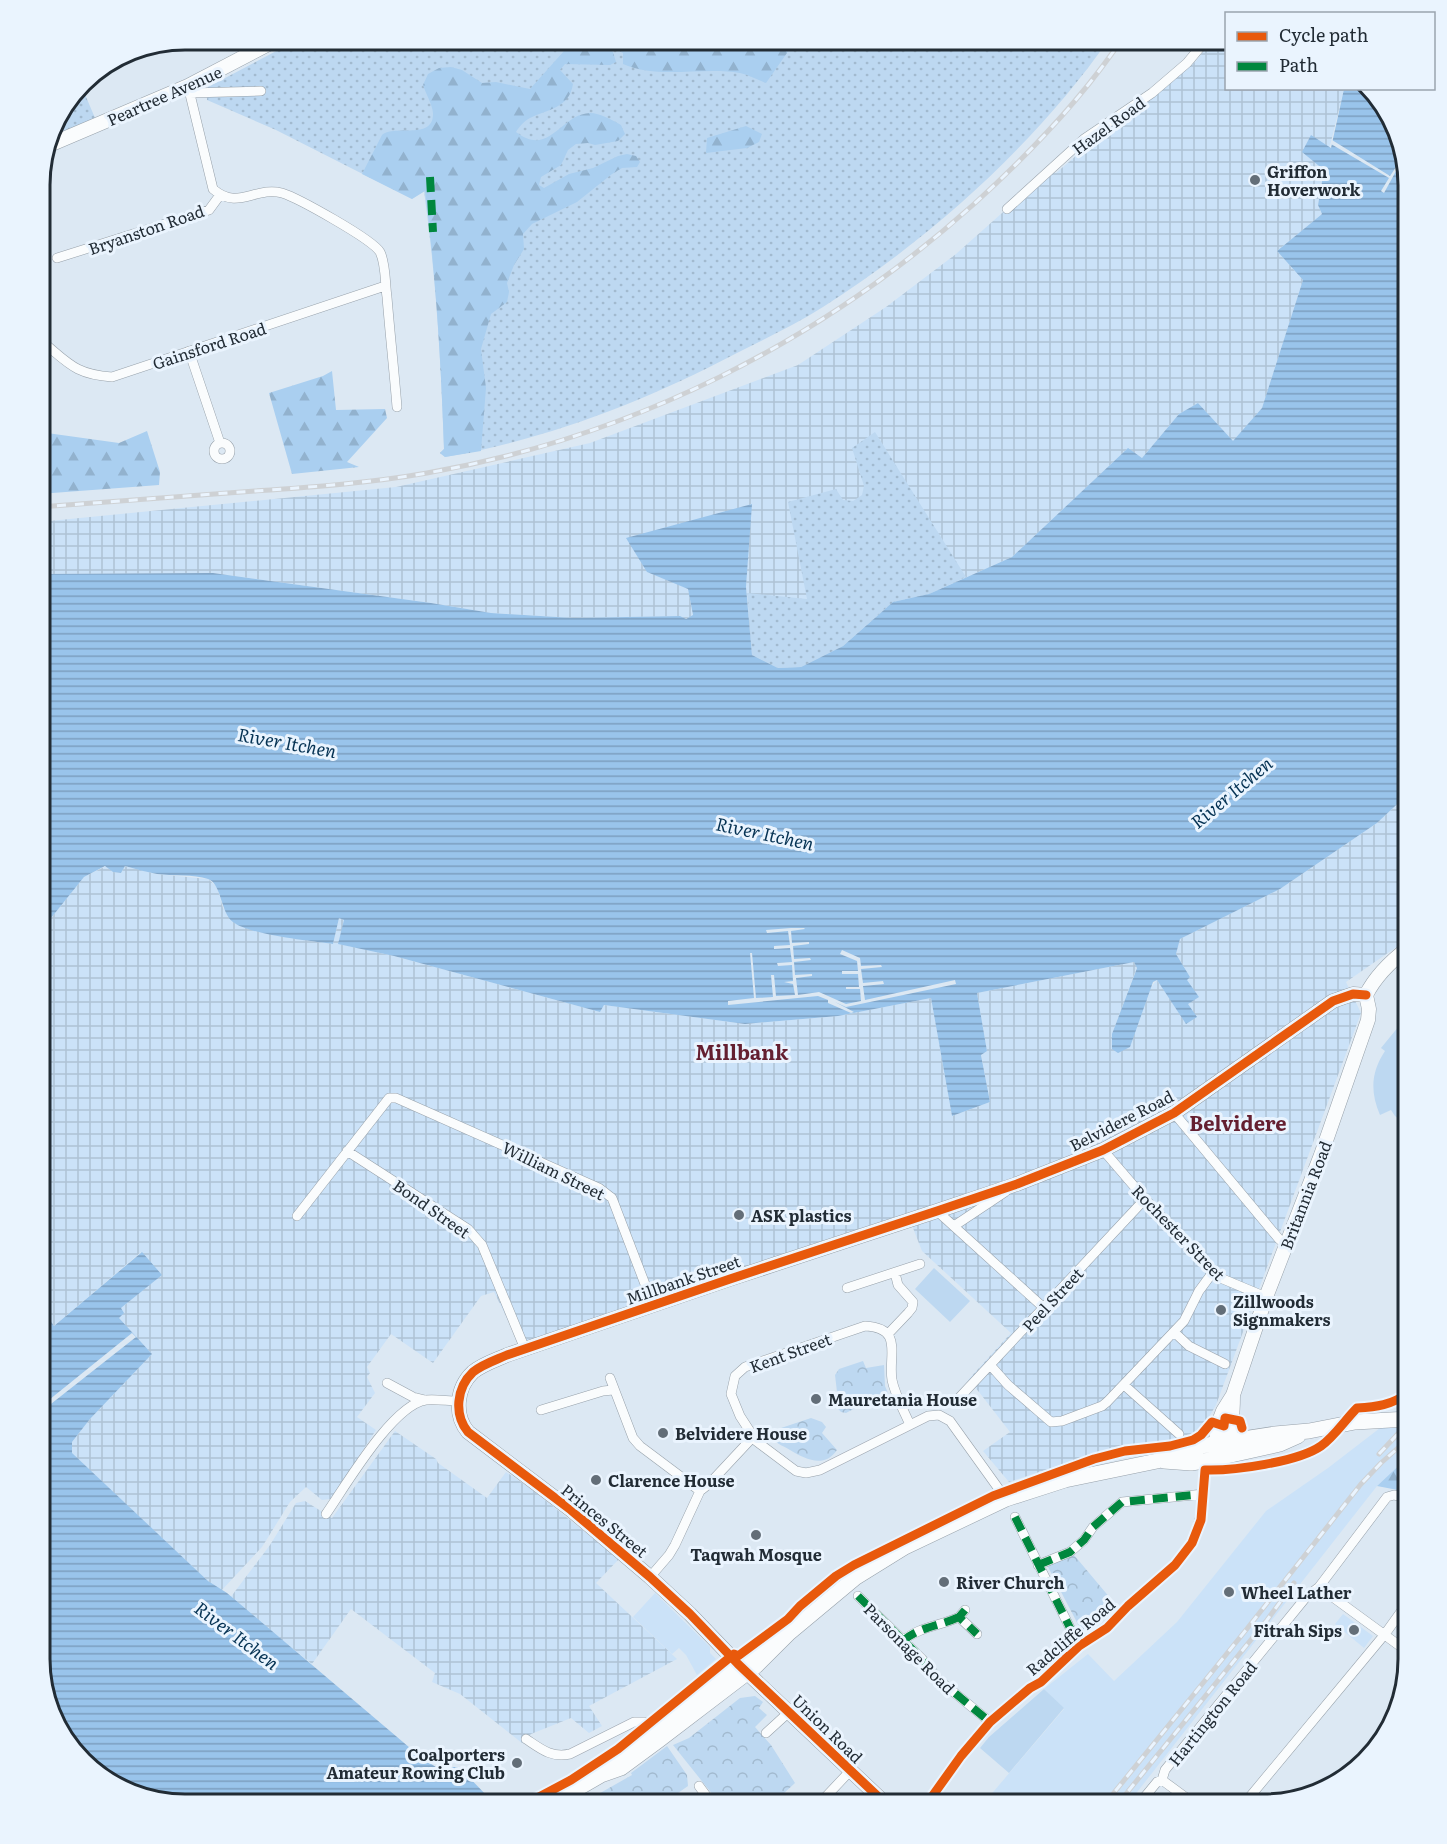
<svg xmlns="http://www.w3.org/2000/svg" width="1447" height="1844" font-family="Literata,serif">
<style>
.built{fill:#cbe2f8}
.industrial{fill:url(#industrial-grid)}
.grass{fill:url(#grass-dots)}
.forest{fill:url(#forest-firs)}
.park{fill:url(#park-crowns)}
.garden{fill:#bdd8f1}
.water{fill:url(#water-rules)}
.pier{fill:#dce8f3}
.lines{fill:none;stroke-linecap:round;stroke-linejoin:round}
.street-casing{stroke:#97a1aa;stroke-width:10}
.secondary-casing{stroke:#97a1aa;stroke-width:15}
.primary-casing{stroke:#97a1aa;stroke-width:16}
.street{stroke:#fafcfd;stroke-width:9}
.secondary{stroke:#fafcfd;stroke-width:14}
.primary{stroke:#fafcfd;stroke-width:15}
.rail-casing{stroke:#ced1d4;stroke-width:5}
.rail{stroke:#eaf4fe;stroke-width:3;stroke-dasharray:9;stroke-linecap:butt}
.quiet{stroke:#00873e;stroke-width:8;stroke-dasharray:15 8;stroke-linecap:butt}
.cycleway-casing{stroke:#eaf4fe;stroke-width:13}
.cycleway{stroke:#e8590c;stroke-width:9}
.poi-dot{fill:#636e78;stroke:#eaf4fe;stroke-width:2}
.labels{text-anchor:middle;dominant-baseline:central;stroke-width:6;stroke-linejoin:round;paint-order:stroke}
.street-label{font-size:16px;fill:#222c35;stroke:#eaf4fe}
.poi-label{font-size:16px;font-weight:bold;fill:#222c35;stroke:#eaf4fe;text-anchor:start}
.water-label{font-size:18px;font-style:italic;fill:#063354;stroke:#eaf4fe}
.quarter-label{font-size:20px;font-weight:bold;fill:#641f30;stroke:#eaf4fe}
.rim{fill:none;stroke:#222c35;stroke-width:3}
</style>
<defs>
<pattern id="industrial-grid" width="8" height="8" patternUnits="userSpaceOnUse" patternTransform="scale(1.5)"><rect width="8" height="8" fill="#cbe2f8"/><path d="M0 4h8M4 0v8" fill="none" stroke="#aec2d5"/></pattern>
<pattern id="grass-dots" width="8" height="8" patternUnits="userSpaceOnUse" patternTransform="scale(1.5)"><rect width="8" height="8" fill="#bdd8f1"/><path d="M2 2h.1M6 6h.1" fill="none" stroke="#a2bacf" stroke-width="1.8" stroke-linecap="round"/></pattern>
<pattern id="forest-firs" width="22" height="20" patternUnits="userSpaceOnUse" patternTransform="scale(1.5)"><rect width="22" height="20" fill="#aacff0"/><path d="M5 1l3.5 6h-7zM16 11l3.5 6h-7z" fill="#92b2ce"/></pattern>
<pattern id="park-crowns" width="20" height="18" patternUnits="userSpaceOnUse" patternTransform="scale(1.5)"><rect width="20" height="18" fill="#bdd8f1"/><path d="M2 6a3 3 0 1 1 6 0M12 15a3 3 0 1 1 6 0" fill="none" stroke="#a2bacf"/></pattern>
<pattern id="water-rules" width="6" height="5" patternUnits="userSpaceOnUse" patternTransform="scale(1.5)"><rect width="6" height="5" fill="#99c4eb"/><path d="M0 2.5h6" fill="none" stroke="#7c9fbf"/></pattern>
</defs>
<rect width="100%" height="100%" fill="#dce8f3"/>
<!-- built -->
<path class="built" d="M1380 1428H1408V1457L1377 1486 1127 1805H982L1064 1709 1044 1689 1088 1654 1114 1681 1177 1622 1266 1511 1328 1468Z
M655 1593 710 1647V1653L716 1659 697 1675 686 1655 679 1648 672 1654 633 1617Z
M1343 1614 1373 1636 1364 1648 1335 1624Z"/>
<!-- industrial -->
<path class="industrial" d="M1213 39H1226V88L1344 89 1324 170 1318 205 1322 214 1277 251 1303 280 1262 408 1233 442 1198 403 1179 414 1142 458 1127 449 1012 557 929 594 752 655 746 587 751 504 647 572 688 588 693 616 685 619 680 616 573 618 491 613 431 603 213 573 39 574V522L396 487 590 443 798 365 886 307 956 254 1048 172 1056 173 1105 131 1143 106 1196 61Z
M1408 794V939L1346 982 1361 1013 1216 1405 1206 1422 1195 1434 1180 1441 1078 1459 1009 1482 983 1451 1010 1432 979 1392 968 1380 1011 1333 922 1251 911 1223 526 1356 494 1292 481 1296 433 1363 391 1334 367 1367 370 1373 367 1377 375 1393 357 1417 376 1430 331 1499 322 1500 306 1487 290 1502 262 1547 221 1591 208 1581 71 1453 72 1442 90 1419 152 1354 118 1318 120 1309 161 1275 141 1252 54 1326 39 1303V933L84 877 106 866 113 872 121 873 125 866 156 874 208 879 217 887 223 908 252 930 303 940 333 944 339 918 345 920 339 944 394 956 600 1012 604 1005 745 1024 838 1016 931 998 952 1116 990 1102 981 1054 987 1051 977 993 1134 962 1137 967 1112 1034 1157 980 1186 1023 1188 1004 1187 979 1190 977 1176 954 1180 939 1280 889 1377 823Z
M395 1431 436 1459 438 1463 487 1498 506 1472 531 1489 619 1559 596 1583 677 1659 589 1706 602 1726 589 1733 571 1718 531 1734 522 1743 460 1694 432 1682 435 1673 351 1609 312 1664 230 1598 270 1545 296 1503 305 1501 332 1518Z"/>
<!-- grass -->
<path class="grass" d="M279 39H606L611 46 622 39H1109C1036 144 930 239 823 307 795 325 764 339 735 354 643 402 548 439 445 457L440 453 444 449C441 362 436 276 424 191L412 199 276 130 207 100 208 87 280 49Z
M81 85 95 118 57 134 53 125 54 120Z
M875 432 966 577 929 594 893 602 843 646 801 667 778 668 752 655 747 593 807 599 788 502 836 489 843 500 853 501 862 495 864 486 852 448Z"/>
<!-- forest -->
<path class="forest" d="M571 39H600L613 52 616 62 610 65 565 64 560 70 573 84C569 109 547 109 530 118 524 121 519 127 516 132 550 158 560 114 590 113 600 113 612 120 621 125L625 134 618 141 595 145 588 143 576 144 568 150 561 165 541 177 539 185 544 188 569 174 593 168 618 156 627 154 636 156 640 162 637 167 622 168 612 174 577 202 532 224 523 234 524 249 514 265 507 283 509 292 507 302 491 314 481 349 486 388 481 451 445 457 440 453 444 449C441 362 436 277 425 191L412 199 362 174 382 135C395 124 434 141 433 113 432 104 426 94 423 85L428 74 439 68 451 67 462 70 482 83 496 82 530 89 564 51Z
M622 39H791L787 53 766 83C758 80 749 75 740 73 702 66 660 80 623 64V53L611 46Z
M746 126 762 134 759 142 747 148 706 153 707 138Z
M332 371 336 410 385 409 387 418 347 462 359 467 292 474 269 393 323 376Z
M39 426 47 433 119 443 147 431 160 472 159 485 39 494Z
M1408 1457V1492L1377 1486Z"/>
<!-- park -->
<path class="park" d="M863 1361 866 1368 884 1365 885 1386 890 1398 884 1403 859 1406 846 1413 841 1412 833 1403 837 1392 835 1375 839 1369Z
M811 1418 822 1422 826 1427 822 1433 837 1450C824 1469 805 1459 790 1450 782 1445 775 1444 771 1435L772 1431Z
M1074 1555 1116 1605 1082 1632 1047 1565Z
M755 1696 763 1702 759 1708 767 1715 755 1727 771 1745 795 1783 771 1805H721L673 1745 689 1738 740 1698Z
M667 1746 687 1775 688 1786 661 1805H579L632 1775 631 1773Z"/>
<!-- garden -->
<path class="garden" d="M1408 1015V1126L1395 1116 1391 1110 1380 1115C1370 1092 1371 1072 1385 1051L1381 1048Z
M934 1268 970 1301 950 1322 915 1289Z
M1044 1689 1064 1708 1009 1773 980 1748 989 1737Z"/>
<!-- water -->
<path class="water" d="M1344 89H1367L1384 104 1408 184V794L1377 823 1280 889 1180 939 1176 954 1190 977 1187 980 1199 997 1188 1004 1197 1017 1186 1024 1157 980 1153 982 1130 1047 1118 1053 1112 1049V1034L1137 968 1134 962 977 993 987 1051 981 1055 990 1102 952 1116 931 998 838 1016 745 1024 604 1005 600 1012 394 956 338 944 344 920 339 918 333 944C311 941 250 935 233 922 220 912 222 884 208 879 194 874 172 876 157 874 146 872 136 869 125 866L121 873 113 872 105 866 84 877 39 933V574L213 573 431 603 491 613 573 618 680 616 686 619 693 615 688 589 647 572 626 538 752 504 746 587 752 655 778 668 801 667 843 646 893 602 929 594 1012 557 1128 448 1142 458 1179 414 1198 403 1233 441 1262 408 1303 280 1277 251 1322 214 1318 205 1324 170 1302 152 1311 135 1331 148Z
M142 1252 162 1275 121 1308 124 1313 119 1318 152 1354 90 1419 72 1442V1453L208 1581 227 1593 423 1759 436 1767H459L491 1800 500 1805H184L112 1786 63 1740 39 1660V1303L54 1326Z"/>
<!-- pier -->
<path class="pier" d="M1332 140 1390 176 1400 161 1401 162 1384 193 1381 191 1389 178 1331 144Z
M791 928H804L805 929 791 931 792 943 809 942V944L793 946 794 959 810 958 811 960 794 962 795 975 812 974V976L796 978 798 995 819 992 846 1004 861 1001 860 989H846V987H859L858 974H842V971H858L857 961 840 954 842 950 860 958 861 966 881 965 882 967 861 969 863 983 883 981 884 984 863 986 865 1000 955 980 956 984 846 1007 835 1002 854 1012 851 1013 828 1003V1000L818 996 728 1005V1001L754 998 750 953H752L756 998 773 997 771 975H774L776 996 795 995 793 984 784 982 793 981 792 965 778 966 777 963 792 962 790 948 774 949V946L790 945 788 931 767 933 766 930Z
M132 1333 136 1337 42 1411 39 1408Z"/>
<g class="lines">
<defs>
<path id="street" d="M188 86 213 189C238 211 255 186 282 193 298 198 372 239 380 252 386 264 385 284 387 297 390 334 394 370 397 407
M190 93 261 91
M1007 209 1084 139 1152 93 1187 63 1207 39
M57 258 209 210 220 195
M39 339C68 362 73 374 112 377L385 286
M189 351 220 443
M214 451a8 8 0 1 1 16 0a8 8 0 1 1-16 0Z
M1174 1113 1279 1239 1286 1245
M1103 1150 1145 1199 1218 1277 1266 1297
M347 1151 468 1229 482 1245 525 1349
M937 1211 1044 1308
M297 1216 389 1098H396L599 1188 612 1198 653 1305
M954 1226 1005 1192
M847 1288 920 1264
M1174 1332 1189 1346 1225 1364
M888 1334 908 1313 912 1308 913 1302 898 1285 895 1273
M991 1366 1008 1385 1051 1422 1062 1421 1102 1406 1107 1402 1184 1321 1199 1291 1213 1272
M610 1378 633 1438 640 1446 700 1491
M387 1383 413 1397 425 1400
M1124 1385 1179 1434
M958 1399 1145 1199
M541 1410 603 1391 613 1390
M910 1425C904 1411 895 1395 892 1380 888 1355 904 1328 865 1326L745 1367 735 1376 731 1394 740 1416 751 1433 752 1438 796 1471 806 1473 820 1470 928 1416 939 1415 950 1421 1006 1499
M326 1514C345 1487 392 1405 426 1400 436 1399 448 1401 458 1401
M1015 1517 1079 1646
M1038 1565 1070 1552 1084 1540 1093 1527 1122 1502 1204 1494
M650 1577 669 1555 675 1545 700 1491 709 1484 752 1438
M1319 1587 1408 1652
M858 1596 922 1659 939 1680 990 1722
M965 1610 959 1617 977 1634
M903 1641C918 1627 940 1626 959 1617
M766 1733 789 1712
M526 1739C541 1749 551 1758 570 1754L634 1722H645L656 1729
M1162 1780 1196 1805
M699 1786 713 1805
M818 1805 851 1770
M926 1805 961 1756 990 1722 1030 1688 1041 1682 1079 1646 1107 1628 1128 1606 1175 1565 1192 1543 1196 1532 1203 1507 1205 1477
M1138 1805 1157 1782 1162 1780 1165 1770 1307 1596 1319 1587 1387 1497 1394 1495 1408 1498
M1243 1805 1385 1634 1408 1602"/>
<path id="secondary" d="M47 146 188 86 278 39
M1366 995C1376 975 1391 961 1408 948
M1225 1451C1232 1433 1233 1414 1233 1395
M1221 1452 1217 1443 1216 1429 1223 1411 1233 1395 1266 1297 1321 1155 1368 1020 1369 1009 1366 995
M887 1805 738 1664 690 1614 650 1577 571 1510 468 1432C454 1415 456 1388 473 1372 483 1364 496 1360 507 1355L730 1279 937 1211 1017 1184 1103 1150 1174 1113 1333 1001 1353 994 1366 995"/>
<path id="primary" d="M1164 1461 1191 1463 1204 1461 1280 1444 1298 1436
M601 1775 614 1758 738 1664 763 1646 778 1638
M549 1805 601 1775 621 1768 659 1740 756 1666 789 1633 855 1578 905 1547 1006 1499 1065 1480 1157 1461 1188 1449 1217 1443 1275 1434 1309 1431 1355 1422 1408 1419"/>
</defs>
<!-- street casing -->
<use href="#street" class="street-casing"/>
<!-- secondary casing -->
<use href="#secondary" class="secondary-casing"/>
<!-- primary casing -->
<use href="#primary" class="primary-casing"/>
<!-- street -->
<use href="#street" class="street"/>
<!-- secondary -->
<use href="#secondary" class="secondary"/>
<!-- primary -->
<use href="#primary" class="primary"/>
<defs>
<path id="rail" d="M39 507C111 502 183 496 255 491 312 487 370 483 427 473 632 437 819 343 974 204 1028 155 1081 100 1122 39
M1379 1454 1408 1423
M1104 1805 1246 1630 1361 1484 1381 1463 1408 1439
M1117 1805 1267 1620 1294 1583"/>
</defs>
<!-- rail casing -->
<use href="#rail" class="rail-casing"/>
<!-- rail -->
<use href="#rail" class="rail"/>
<!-- quiet -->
<path class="quiet" d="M430 177 433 232
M1015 1517 1079 1646
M1038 1565 1070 1552 1084 1540 1093 1527 1122 1502 1204 1494
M858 1596 922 1659 939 1680 990 1722
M965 1610 959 1617 977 1634
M903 1641C918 1627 940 1626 959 1617"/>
<defs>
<path id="cycleway" d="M524 1805 571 1780 618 1749 734 1654 738 1656 788 1619 800 1606 836 1576 854 1565 993 1496 1094 1459 1125 1451 1170 1446 1193 1440 1201 1435 1212 1422 1224 1426 1225 1418 1240 1421 1242 1428
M887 1805 738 1664 690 1614 650 1577 571 1510 468 1432C454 1415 456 1388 473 1372 483 1364 496 1360 507 1355L730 1279 937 1211 1017 1184 1103 1150 1174 1113 1333 1001 1353 994 1366 995
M926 1805 961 1756 990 1722 1030 1688 1041 1682 1079 1646 1107 1628 1128 1606 1175 1565 1192 1543 1201 1520 1205 1470C1233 1471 1298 1462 1321 1446 1334 1437 1345 1420 1357 1408 1376 1407 1392 1405 1408 1393"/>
</defs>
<!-- cycleway casing -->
<use href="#cycleway" class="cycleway-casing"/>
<!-- cycleway -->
<use href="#cycleway" class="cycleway"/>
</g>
<!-- markers -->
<g class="poi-dot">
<circle cx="1255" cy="180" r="6"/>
<circle cx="739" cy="1215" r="6"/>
<circle cx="1221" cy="1310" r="6"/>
<circle cx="816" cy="1399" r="6"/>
<circle cx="663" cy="1433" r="6"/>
<circle cx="596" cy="1480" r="6"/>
<circle cx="756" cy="1535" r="6"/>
<circle cx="944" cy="1582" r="6"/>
<circle cx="1229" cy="1592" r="6"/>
<circle cx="1354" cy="1630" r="6"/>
<circle cx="517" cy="1763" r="6"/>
</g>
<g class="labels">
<!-- street labels -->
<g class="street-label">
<text transform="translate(164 95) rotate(-24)">Peartree Avenue</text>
<text transform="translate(1108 125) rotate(-36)">Hazel Road</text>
<text transform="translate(146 229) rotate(-19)">Bryanston Road</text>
<text transform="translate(209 345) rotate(-18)">Gainsford Road</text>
<text transform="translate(1121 1120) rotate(-27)">Belvidere Road</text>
<text transform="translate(554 1170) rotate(26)">William Street</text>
<text transform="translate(1305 1195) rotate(-69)">Britannia Road</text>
<text transform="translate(432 1208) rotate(35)">Bond Street</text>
<text transform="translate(1179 1232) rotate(46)">Rochester Street</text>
<text transform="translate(683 1279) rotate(-19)">Millbank Street</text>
<text transform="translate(1052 1299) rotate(-47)">Peel Street</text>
<text transform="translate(790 1352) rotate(-20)">Kent Street</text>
<text transform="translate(605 1520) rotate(39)">Princes Street</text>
<text transform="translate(1070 1636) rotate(-40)">Radcliffe Road</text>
<text transform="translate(910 1648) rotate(45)">Parsonage Road</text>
<text transform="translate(1212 1713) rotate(-51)">Hartington Road</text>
<text transform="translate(828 1728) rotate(44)">Union Road</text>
</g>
<!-- poi labels -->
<g class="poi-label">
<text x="1267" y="171">Griffon<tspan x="1267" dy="18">Hoverwork</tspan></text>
<text x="751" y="1215">ASK plastics</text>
<text x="1233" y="1301">Zillwoods<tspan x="1233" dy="18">Signmakers</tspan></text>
<text x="828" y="1399">Mauretania House</text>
<text x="675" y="1433">Belvidere House</text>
<text x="608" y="1480">Clarence House</text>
<text x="756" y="1554" text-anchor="middle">Taqwah Mosque</text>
<text x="956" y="1582">River Church</text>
<text x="1241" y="1592">Wheel Lather</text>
<text x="1342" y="1630" text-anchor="end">Fitrah Sips</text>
<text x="505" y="1754" text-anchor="end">Coalporters<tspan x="505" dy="18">Amateur Rowing Club</tspan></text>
</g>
<!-- water labels -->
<g class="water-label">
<text transform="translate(287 742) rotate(10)">River Itchen</text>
<text transform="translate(1231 792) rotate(-40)">River Itchen</text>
<text transform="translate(765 833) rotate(12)">River Itchen</text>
<text transform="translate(237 1635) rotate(37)">River Itchen</text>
</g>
<!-- quarter labels -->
<g class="quarter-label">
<text x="742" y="1051">Millbank</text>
<text x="1238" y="1122">Belvidere</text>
</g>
</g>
<!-- crop -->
<path d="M0 0H1447V1844H0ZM185 50H1263A135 135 0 0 1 1398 185V1659A135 135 0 0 1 1263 1794H185A135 135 0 0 1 50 1659V185A135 135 0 0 1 185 50Z" fill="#eaf4fe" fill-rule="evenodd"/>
<path class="rim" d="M185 50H1263A135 135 0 0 1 1398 185V1659A135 135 0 0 1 1263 1794H185A135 135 0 0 1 50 1659V185A135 135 0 0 1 185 50Z"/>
<!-- legend -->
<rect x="1225" y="12" width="210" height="78" fill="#eaf4fe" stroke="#9aa4ae" stroke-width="1.5"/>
<rect x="1237" y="32" width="30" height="9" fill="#e8590c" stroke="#9aa4ae" stroke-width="1.5"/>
<text x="1279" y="42" font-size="18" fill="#222c35">Cycle path</text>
<rect x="1237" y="62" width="30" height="9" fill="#00873e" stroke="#9aa4ae" stroke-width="1.5"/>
<text x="1279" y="72" font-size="18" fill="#222c35">Path</text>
</svg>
